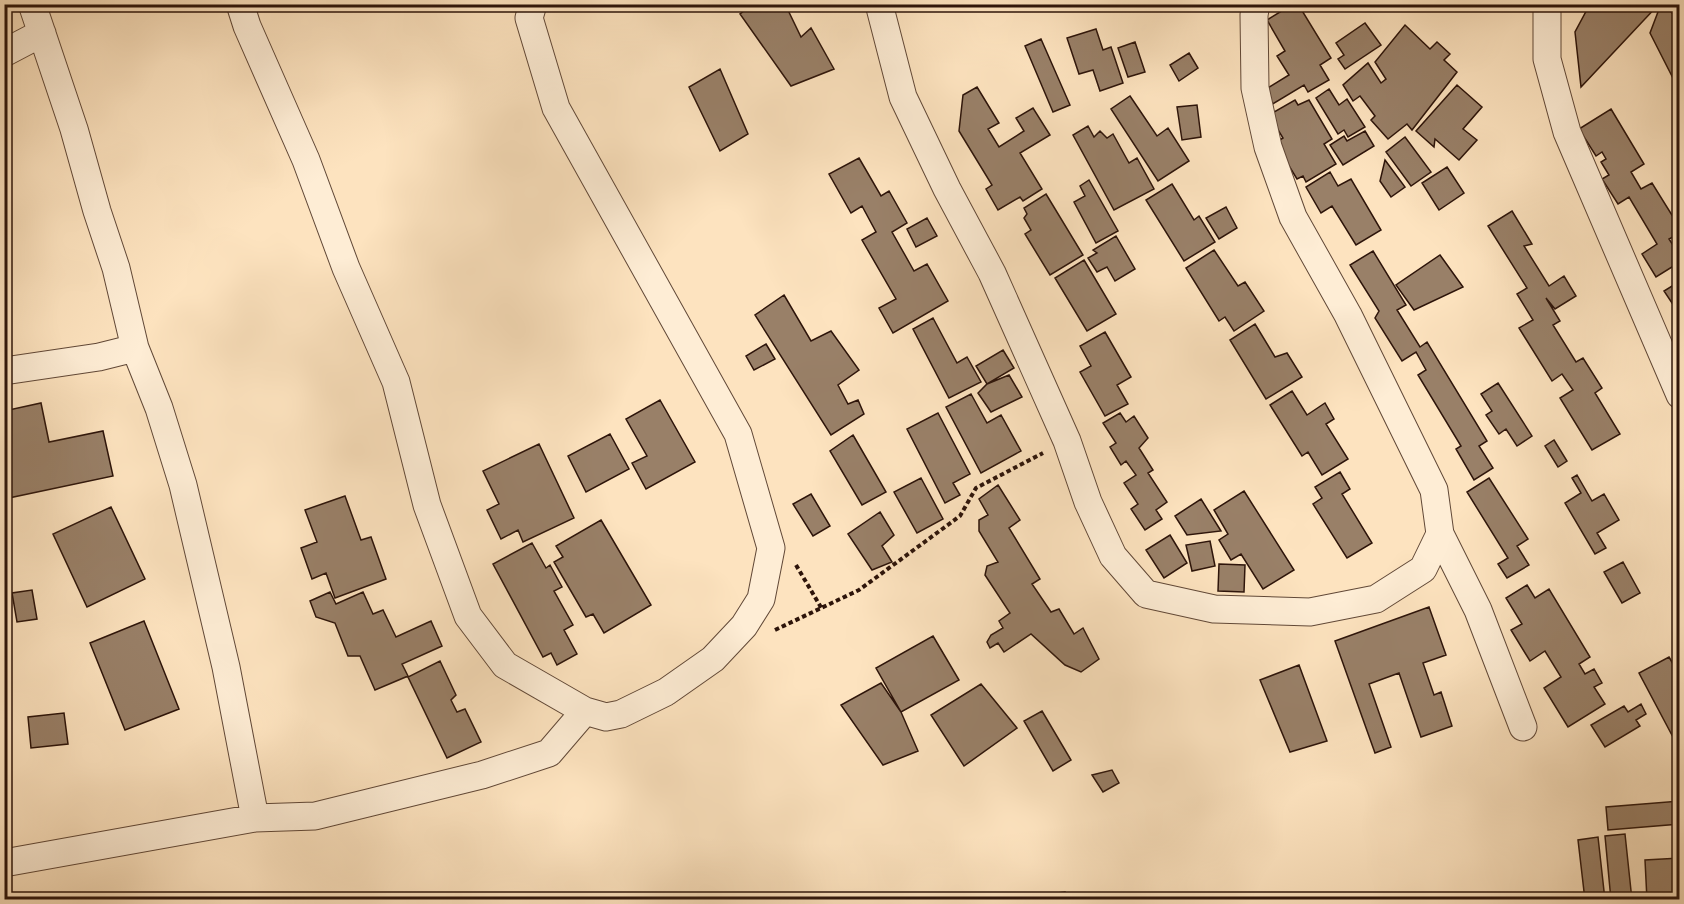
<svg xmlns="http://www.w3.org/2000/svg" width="1684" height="904" font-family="'IM FELL Double Pica',serif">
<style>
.building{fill:#998068;stroke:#2d140a;stroke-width:1.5}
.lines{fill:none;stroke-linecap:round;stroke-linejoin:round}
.minor-casing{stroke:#614837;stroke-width:29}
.path{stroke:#2d140a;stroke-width:4;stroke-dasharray:4.5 3;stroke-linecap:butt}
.minor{stroke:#feedd5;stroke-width:27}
</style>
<rect width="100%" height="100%" fill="#fde3bf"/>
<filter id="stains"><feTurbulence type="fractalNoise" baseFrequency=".00333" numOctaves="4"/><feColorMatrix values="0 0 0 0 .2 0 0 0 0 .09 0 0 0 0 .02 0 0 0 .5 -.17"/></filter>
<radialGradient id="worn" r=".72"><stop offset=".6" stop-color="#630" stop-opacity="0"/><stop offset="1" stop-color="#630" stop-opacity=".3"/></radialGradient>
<!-- building -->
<path class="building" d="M753 4H785L801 37 811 28 834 69 791 86 740 14Z
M1293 4H1298L1331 58 1320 65 1329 80 1308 92 1304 85 1271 105 1263 91 1289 75 1277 56 1285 51 1267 20Z
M1590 4H1659L1581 87 1575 32Z
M1661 4H1665L1680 23V92L1650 33Z
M1365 23 1381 45 1345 69 1338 59 1344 55 1336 43Z
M1405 25 1430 49 1437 42 1450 54 1444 60 1457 72 1412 130 1407 124 1388 139 1371 120 1375 116 1360 96 1353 101 1343 85 1368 63 1381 83 1386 79 1375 62Z
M1096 29 1103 50 1111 47 1123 83 1100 91 1093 70 1079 74 1067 38Z
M1041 39 1070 105 1053 112 1025 46Z
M1135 42 1145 72 1128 77 1118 48Z
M1189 53 1198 68 1179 81 1170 65Z
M720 69 748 134 720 151 689 87Z
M1457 85 1482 107 1463 129 1477 140 1459 160 1435 139 1434 147 1416 131Z
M977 87 999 123 988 129 999 147 1024 131 1016 118 1033 108 1050 135 1020 153 1042 189 1023 201 1020 197 998 210 986 189 992 185 959 131 963 95Z
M1329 89 1339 105 1347 99 1365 127 1348 137 1344 130 1338 134 1316 98Z
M1130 96 1157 136 1168 128 1189 161 1158 181 1111 109Z
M1295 100 1298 105 1309 100 1332 139 1324 144 1336 164 1306 182 1303 176 1297 179 1275 143 1283 138 1269 115Z
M1197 105 1201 137 1182 140 1177 107Z
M1611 109 1644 164 1631 172 1641 189 1652 183 1680 228V233L1669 239 1680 256V262L1656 277 1642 254 1657 244 1629 197 1618 204 1602 179 1609 175 1601 162 1606 159 1602 152 1596 156 1579 129Z
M1088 126 1094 137 1100 131 1107 138 1113 134 1129 163 1137 158 1154 189 1114 210 1073 135Z
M1365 131 1374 146 1343 165 1330 145 1344 136 1347 141Z
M1405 137 1431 172 1411 186 1386 152Z
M859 158 881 196 889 191 907 223 892 232 914 271 927 264 948 301 893 333 879 308 896 299 862 240 876 232 862 206 851 213 829 174Z
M1385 160 1405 187 1391 197 1380 181Z
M1447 167 1464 193 1439 210 1422 183Z
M1330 172 1338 186 1351 179 1381 230 1356 245 1332 206 1321 213 1306 187Z
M1089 180 1118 231 1096 243 1074 202 1085 196 1080 186Z
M1172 184 1194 220 1199 216 1215 242 1184 261 1146 200Z
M1046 194 1083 255 1050 275 1025 234 1031 230 1024 218 1027 214 1024 208Z
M1226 207 1237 228 1219 239 1206 218Z
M1512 211 1532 244 1524 246 1549 286 1564 276 1576 296 1555 309 1546 298 1560 321 1553 325 1576 362 1583 358 1602 388 1595 393 1620 434 1592 450 1560 398 1573 390 1562 374 1552 381 1519 328 1533 320 1517 294 1527 288 1488 226Z
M927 218 937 236 916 247 907 229Z
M1116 236 1135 269 1115 281 1107 267 1097 272 1088 258 1097 253 1093 250Z
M1214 250 1238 286 1245 282 1264 311 1234 331 1225 317 1219 321 1186 268Z
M1373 251 1406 305 1397 310 1420 347 1427 342 1487 441 1479 446 1493 468 1474 480 1456 449 1461 446 1418 375 1426 370 1416 352 1402 361 1375 318 1379 311 1350 265Z
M1440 255 1463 287 1414 310 1396 285Z
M1084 260 1116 314 1087 331 1055 278Z
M1680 281V315L1664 291Z
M784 295 811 341 831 331 859 370 838 385 848 404 858 400 864 414 831 435 755 315Z
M933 318 957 363 967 357 981 382 949 398 913 329Z
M1255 324 1275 357 1287 353 1302 377 1266 399 1230 340Z
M1105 332 1131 377 1117 385 1128 404 1105 416 1080 372 1091 366 1080 346Z
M766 344 775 359 754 370 746 356Z
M1003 350 1014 368 987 384 976 366Z
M1009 375 1022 397 991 412 978 393 987 384Z
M1498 383 1532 436 1517 446 1506 429 1499 434 1486 415 1492 411 1481 394Z
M1292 391 1307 415 1325 403 1334 419 1326 424 1348 459 1322 475 1308 452 1302 456 1270 405Z
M971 394 987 423 1001 415 1021 451 981 473 946 407Z
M660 400 695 462 646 489 632 463 647 456 626 419Z
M41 403 49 442 103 431 113 476 4 499V411Z
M938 413 970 474 953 483 960 495 945 503 907 429Z
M1120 413 1126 422 1134 416 1148 438 1139 448 1153 470 1148 473 1167 502 1156 510 1162 519 1145 530 1131 509 1138 504 1124 483 1136 475 1126 461 1121 465 1110 447 1116 443 1103 423Z
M610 434 629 469 586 492 568 456Z
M853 435 886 492 862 505 830 451Z
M1554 440 1567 461 1558 467 1545 446Z
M539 444 574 518 523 542 518 530 501 539 487 510 499 504 483 471Z
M1340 472 1350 489 1342 494 1372 543 1347 558 1313 504 1322 498 1315 487Z
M1577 475 1592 501 1604 494 1619 520 1597 533 1606 548 1595 554 1565 503 1581 493 1572 478Z
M921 478 943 519 917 533 894 492Z
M1489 478 1528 539 1517 546 1529 565 1507 578 1498 564 1508 558 1467 492Z
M998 485 1020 520 1009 528 1040 579 1032 584 1051 612 1059 609 1074 634 1083 628 1099 659 1081 672 1065 665 1031 634 1004 652 998 643 990 648 987 642 991 635 1003 628 999 621 1010 613 985 575 987 566 998 562 979 531V520L988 515 979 499Z
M1244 491 1294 570 1263 589 1241 554 1231 560 1219 540 1228 534 1214 510Z
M811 494 830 526 813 536 793 504Z
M345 496 361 540 371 537 386 579 335 598 326 573 312 579 301 548 317 542 305 510Z
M1201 499 1221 531 1187 535 1175 516Z
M111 507 145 579 87 607 53 534Z
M880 512 894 535 882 546 892 562 872 570 848 534Z
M601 520 651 605 604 633 593 614 586 617 554 562 563 557 556 546Z
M1170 535 1187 563 1164 578 1146 550Z
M1210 541 1215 566 1192 571 1186 545Z
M532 543 546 568 550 565 562 587 554 591 573 625 564 630 577 654 557 665 551 653 543 657 493 564Z
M1623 562 1640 593 1622 603 1604 572Z
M1219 564 1245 565 1244 592 1218 591Z
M1527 585 1535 598 1549 589 1590 657 1579 664 1585 674 1594 669 1602 683 1594 687 1605 704 1568 727 1544 688 1561 677 1545 651 1530 661 1511 630 1522 624 1506 598Z
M32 590 37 619 17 622 12 593Z
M330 592 336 604 363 592 373 614 383 610 396 637 431 621 442 646 402 664 408 676 375 690 360 656H348L335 623 316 617 310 601Z
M1429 607 1446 655 1423 663 1434 695 1441 692 1452 726 1421 737 1399 673 1369 684 1391 747 1375 753 1335 641Z
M144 621 179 709 125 730 90 643Z
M933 636 959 680 901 712 876 668Z
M1669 657 1680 676V738L1674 739 1639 673Z
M440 661 456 695 451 700 457 712 465 709 481 742 447 758 408 677Z
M1299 665 1327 741 1290 752 1260 680Z
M881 683 901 712 918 751 883 765 841 705Z
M981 684 1017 728 964 766 931 715Z
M1641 704 1646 714 1636 720 1640 726 1605 747 1591 725 1624 706 1628 712Z
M1042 711 1071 760 1053 771 1024 721Z
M64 713 68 744 31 748 28 717Z
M1112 770 1119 783 1103 792 1092 775Z
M1680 801V824L1608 830 1606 807Z
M1625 834 1632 900H1611L1605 836Z
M1598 837 1605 900H1585L1578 840Z
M1680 858V900H1647L1645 860Z
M1065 892 1066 900 1004 899Z"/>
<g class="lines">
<defs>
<path id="minor" d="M32 4 74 129 97 211 116 268 135 348 159 408 183 485 226 667 255 818
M240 4 247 26 306 160 346 268 396 382 427 505 468 616 505 665 585 711 606 717 621 714 666 692 713 659 744 626 761 599 771 548 738 434 556 108 529 18 533 4
M879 4 903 97 947 189 992 273 1067 441 1088 502 1113 556 1146 594 1214 609 1310 612 1376 599 1423 569 1440 534 1434 490 1348 315 1293 217 1268 147 1255 88 1254 15 1256 4
M1547 4V59L1567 132 1680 395
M4 53 42 33
M4 371 99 357 135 348
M1440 534 1478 610 1523 727
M4 863 255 818 315 816 482 775 549 753 585 711"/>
</defs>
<!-- minor casing -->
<use href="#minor" class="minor-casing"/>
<!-- path -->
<path class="path" d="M796 565 822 609
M775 630 859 590 960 516 976 488 1043 453"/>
<!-- minor -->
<use href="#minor" class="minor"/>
</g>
<!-- margin -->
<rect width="1684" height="904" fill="none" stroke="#fde3bf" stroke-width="24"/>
<rect x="6" y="6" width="1672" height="892" fill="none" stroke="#2d140a" stroke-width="3"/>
<rect x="12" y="12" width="1660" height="880" fill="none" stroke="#2d140a" stroke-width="1.5"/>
<rect width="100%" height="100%" filter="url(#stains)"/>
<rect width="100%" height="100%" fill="url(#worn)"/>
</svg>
